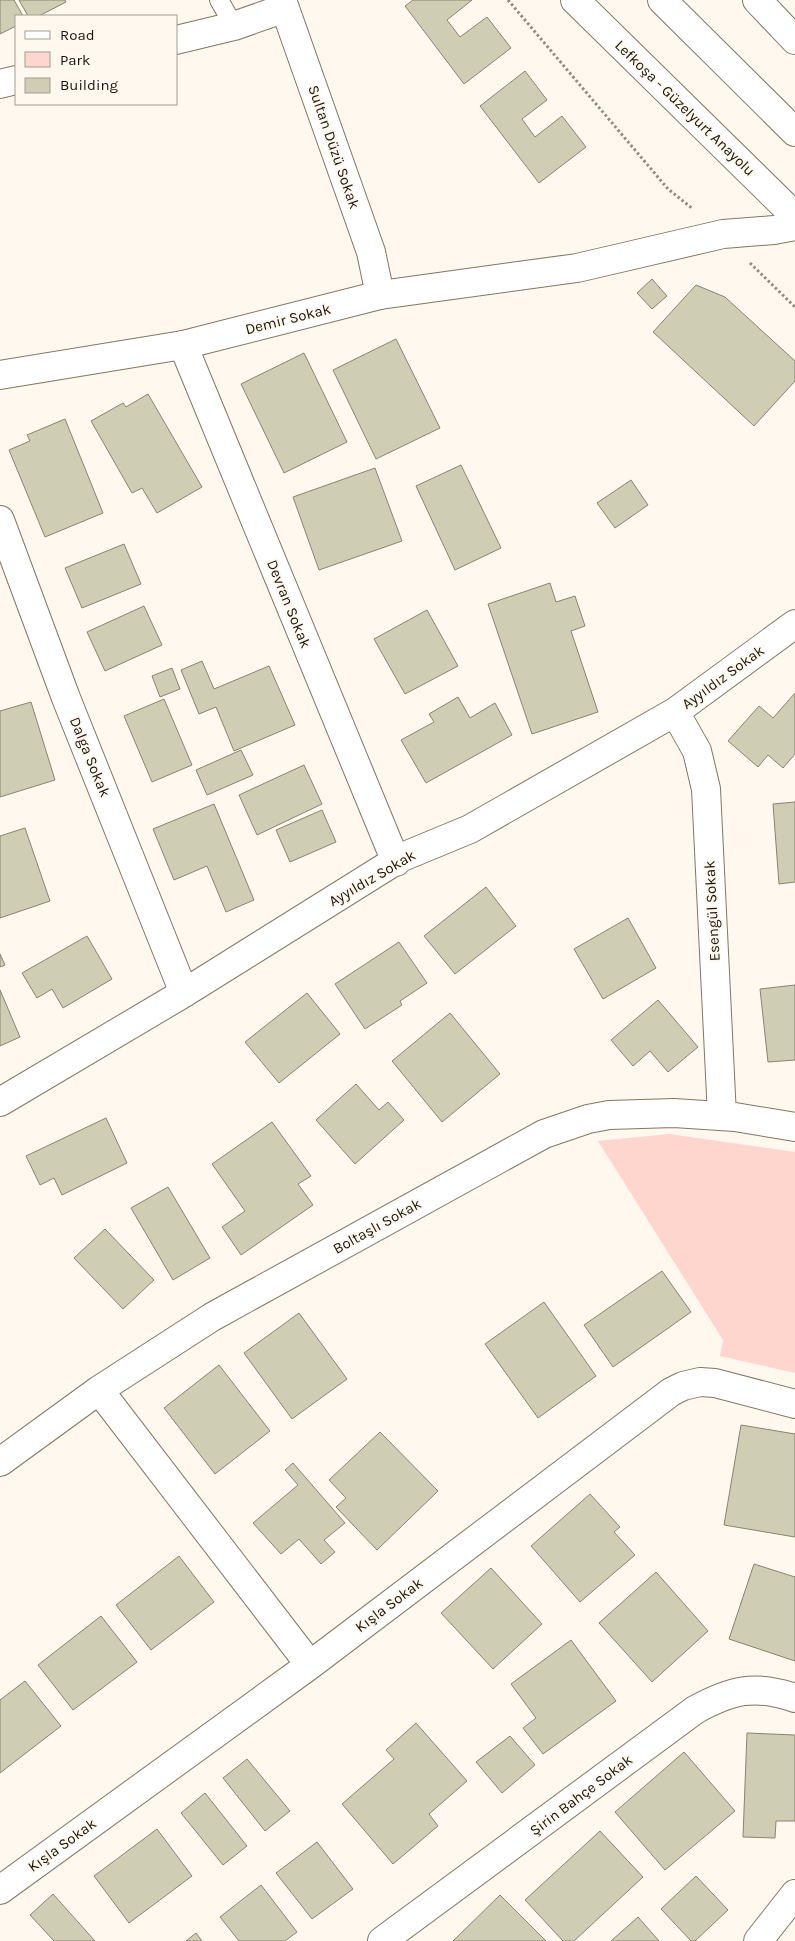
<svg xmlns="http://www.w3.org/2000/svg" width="795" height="1941" font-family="Karla,sans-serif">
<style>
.green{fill:#ffd6ce}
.building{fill:#cfceb4;stroke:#86856e}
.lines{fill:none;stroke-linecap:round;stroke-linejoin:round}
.service-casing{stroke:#837762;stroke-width:20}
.minor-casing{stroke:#837762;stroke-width:30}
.tertiary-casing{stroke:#837762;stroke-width:30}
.trunk-casing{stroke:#837762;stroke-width:30}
.path{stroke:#918b83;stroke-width:3;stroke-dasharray:2.5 2.5;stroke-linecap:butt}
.service{stroke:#fff;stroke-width:18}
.minor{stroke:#fff;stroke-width:28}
.tertiary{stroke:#fff;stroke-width:28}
.trunk{stroke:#fff;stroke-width:28}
.labels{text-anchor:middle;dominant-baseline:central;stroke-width:4;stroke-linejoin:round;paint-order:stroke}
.street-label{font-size:15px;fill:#19140c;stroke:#fef8ef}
</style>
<rect width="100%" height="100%" fill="#fef8ef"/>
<!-- green -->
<path class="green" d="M669 1134 795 1152V1373L720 1356 723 1340 598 1141Z"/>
<!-- building -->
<path class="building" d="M0 0H14L23 16H16V26L0 34Z
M19 0H65L66 2 39 16H28Z
M413 0H472L447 20 460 37 487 17 511 48 464 84 405 6Z
M525 71 547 100 522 119 535 137 562 116 586 147 539 183 480 106Z
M652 279 667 296 652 309 637 293Z
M696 285 725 297 795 361V381L754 426 653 332Z
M396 339 440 428 376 459 333 370Z
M304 353 347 442 284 473 241 384Z
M148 394 202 487 157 513 142 488 132 493 91 421 123 403 126 407Z
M65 419 103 513 45 537 9 450 30 441 27 435Z
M461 465 501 548 455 570 416 486Z
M375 468 402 541 319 570 293 497Z
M631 480 648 505 615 528 597 503Z
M124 544 141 584 82 608 65 568Z
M550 583 556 602 575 596 585 626 571 631 598 712 532 734 488 604Z
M144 606 162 645 105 671 87 632Z
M427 610 458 666 405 694 374 639Z
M202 661 214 689 269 666 295 725 234 751 216 707 199 714 181 670Z
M172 668 180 689 160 697 152 676Z
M795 693V754L783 768 768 755 758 767 728 741 759 706 773 718Z
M458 697 470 718 495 703 512 735 426 783 401 740 434 722 429 714Z
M164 699 192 765 152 782 124 716Z
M31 702 55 780 0 797V711Z
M241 750 253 775 207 795 196 770Z
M304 765 322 804 257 835 239 795Z
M795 802V882L779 884 773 804Z
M214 804 254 900 226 912 207 866 174 880 153 829Z
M322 810 336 842 290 862 276 830Z
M25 828 50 901 0 918V836Z
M486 887 516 926 455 974 424 936Z
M628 918 656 968 603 999 574 949Z
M87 936 112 979 63 1008 52 989 37 998 22 973Z
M399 942 427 983 400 1001 402 1005 365 1029 335 984Z
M0 954 5 965 0 967Z
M795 985V1060L768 1062 760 989Z
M0 990 20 1037 0 1046Z
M307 993 340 1034 279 1083 245 1042Z
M658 1000 698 1047 668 1072 650 1051 633 1066 611 1040Z
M450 1013 500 1074 442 1122 392 1061Z
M356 1084 379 1110 388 1102 404 1120 355 1164 316 1120Z
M106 1118 127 1163 62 1195 54 1178 40 1185 26 1156Z
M272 1122 311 1176 298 1184 313 1205 241 1255 222 1227 245 1211 212 1164Z
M168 1187 210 1258 173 1280 131 1208Z
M105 1229 154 1280 123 1309 74 1258Z
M662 1271 691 1312 613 1367 584 1325Z
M544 1302 596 1376 538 1418 485 1344Z
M299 1313 347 1379 292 1419 244 1353Z
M219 1365 270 1431 215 1474 164 1408Z
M741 1425 795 1434V1537L724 1525Z
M380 1432 438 1491 377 1550 336 1507 346 1498 329 1480Z
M293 1463 345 1523 324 1540 335 1552 321 1564 299 1539 281 1554 253 1523 298 1485 285 1470Z
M590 1494 620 1527 614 1532 635 1555 580 1602 531 1546Z
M179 1556 214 1602 151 1650 116 1605Z
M754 1564 795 1577V1661L729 1639Z
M491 1568 542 1624 493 1669 441 1613Z
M656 1572 708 1631 652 1682 599 1623Z
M101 1616 137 1662 73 1710 38 1665Z
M571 1640 616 1701 543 1754 523 1728 536 1718 511 1684Z
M25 1681 61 1726 0 1773V1700Z
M416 1723 467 1781 429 1814 438 1826 393 1864 342 1804 394 1759 386 1750Z
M747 1733 795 1735V1821H776L775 1838 743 1837Z
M510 1736 535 1765 502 1793 476 1762Z
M684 1752 735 1811 665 1870 615 1812Z
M247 1759 290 1811 265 1831 223 1778Z
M205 1793 247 1846 223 1865 181 1813Z
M157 1829 192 1876 129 1923 94 1876Z
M600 1831 643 1877 574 1941H563L525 1900Z
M317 1842 353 1889 312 1919 276 1873Z
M696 1876 728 1910 695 1941H691L661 1909Z
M261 1885 297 1932 285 1941H239L220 1917Z
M53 1894 95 1941H54L30 1915Z
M500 1895 546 1941H453Z
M638 1917 659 1941H611Z
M196 1933 202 1941H186Z"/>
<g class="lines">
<defs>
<path id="service" d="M219 0 234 26"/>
<path id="minor" d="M282 0 371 252 380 295
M757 0 795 40
M176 40 234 26 285 8
M0 84 16 80
M183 345 396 862
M0 520 66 698 184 993
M675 712 697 751 706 789 722 1116
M0 1102 184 993 400 858 470 829 675 712 795 624
M99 1390 310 1665
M0 1462 99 1390 212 1317 544 1134 588 1119 609 1115 674 1113 735 1117 795 1127
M0 1890 310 1665 671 1392 683 1386 700 1382 715 1383 795 1404
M382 1941 695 1710C731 1690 755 1684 795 1698
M758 1941 795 1894"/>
<path id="tertiary" d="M0 375 183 345 380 295 577 268 723 234 774 230 795 226"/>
<path id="trunk" d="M575 0 795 216
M662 0 795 132"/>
</defs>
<!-- service casing -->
<use href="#service" class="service-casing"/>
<!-- minor casing -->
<use href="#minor" class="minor-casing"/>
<!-- tertiary casing -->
<use href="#tertiary" class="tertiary-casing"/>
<!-- trunk casing -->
<use href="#trunk" class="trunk-casing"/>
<!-- path -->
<path class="path" d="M508 0 668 189 693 209
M750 263 795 307"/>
<!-- service -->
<use href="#service" class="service"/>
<!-- minor -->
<use href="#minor" class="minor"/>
<!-- tertiary -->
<use href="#tertiary" class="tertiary"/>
<!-- trunk -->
<use href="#trunk" class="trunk"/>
</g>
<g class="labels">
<!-- street labels -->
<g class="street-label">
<text transform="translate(685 108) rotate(44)">Lefkoşa - Güzelyurt Anayolu</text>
<text transform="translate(334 147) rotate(71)">Sultan Düzü Sokak</text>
<text transform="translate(288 319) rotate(-14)">Demir Sokak</text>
<text transform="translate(289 604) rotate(68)">Devran Sokak</text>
<text transform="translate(723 677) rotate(-36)">Ayyıldız Sokak</text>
<text transform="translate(90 757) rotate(68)">Dalga Sokak</text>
<text transform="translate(372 878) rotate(-30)">Ayyıldız Sokak</text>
<text transform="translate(712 911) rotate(-93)">Esengül Sokak</text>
<text transform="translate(377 1226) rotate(-29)">Boltaşlı Sokak</text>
<text transform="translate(389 1605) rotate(-37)">Kışla Sokak</text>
<text transform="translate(581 1795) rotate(-37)">Şirin Bahçe Sokak</text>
<text transform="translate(62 1845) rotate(-36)">Kışla Sokak</text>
</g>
</g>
<!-- legend -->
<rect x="15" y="15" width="162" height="90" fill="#fef8ef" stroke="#a29d94"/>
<rect x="25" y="31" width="25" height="8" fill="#ffffff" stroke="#a29d94"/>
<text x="60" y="40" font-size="15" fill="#19140c">Road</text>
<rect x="25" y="52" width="25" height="15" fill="#ffd6ce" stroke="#a29d94"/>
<text x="60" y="65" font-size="15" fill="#19140c">Park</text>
<rect x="25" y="78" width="25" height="15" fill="#cfceb4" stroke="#a29d94"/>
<text x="60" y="90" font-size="15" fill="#19140c">Building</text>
</svg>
